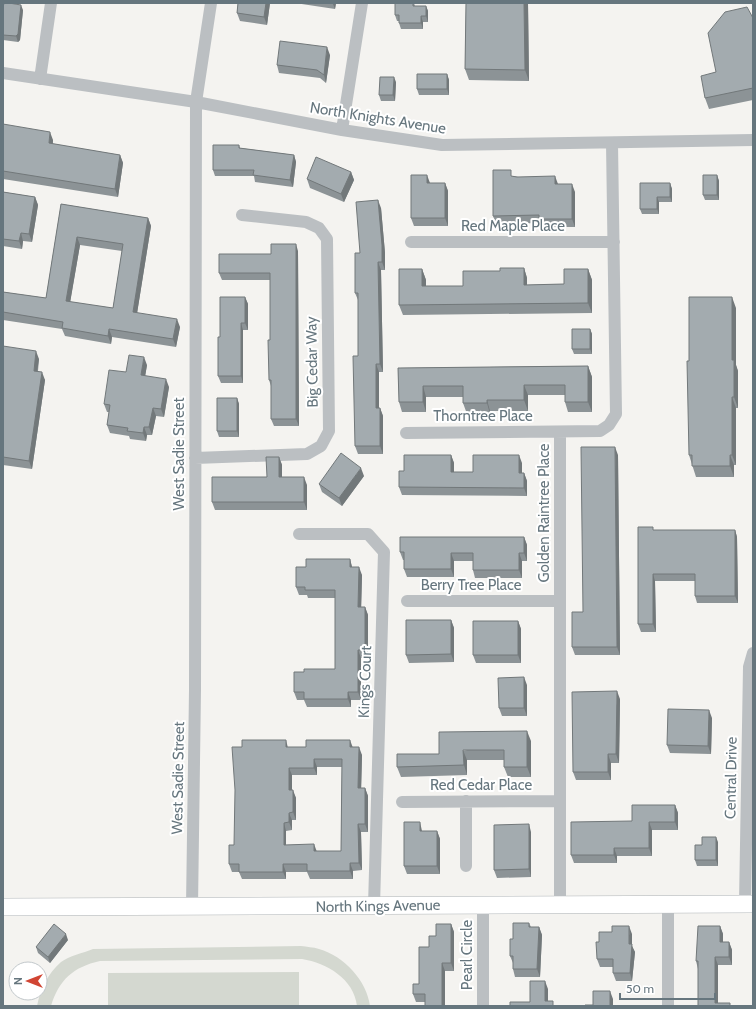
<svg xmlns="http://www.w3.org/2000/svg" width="756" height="1009" font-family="Cabin,sans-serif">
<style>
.park{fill:#d4d8d0}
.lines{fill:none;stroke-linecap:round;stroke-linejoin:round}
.secondary-casing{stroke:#aeb3b6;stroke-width:18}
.street{stroke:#bbbfc2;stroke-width:12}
.secondary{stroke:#fff;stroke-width:17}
.wall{fill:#8c9396;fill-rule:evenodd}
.shaded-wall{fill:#72787a}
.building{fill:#a3abaf;stroke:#72787a;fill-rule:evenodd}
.labels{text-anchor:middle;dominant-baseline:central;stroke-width:4;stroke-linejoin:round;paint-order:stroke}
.street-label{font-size:15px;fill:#66767e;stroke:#fff}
</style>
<rect width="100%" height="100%" fill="#f4f3f0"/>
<!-- park -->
<path class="park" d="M301 946C307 947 313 947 319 949 344 956 367 981 370 1006H357C354 979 327 963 302 959L100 961C73 967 59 980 51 1006H37C40 990 48 973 61 962 69 956 83 953 93 949Z
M299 972V1006H108V973Z"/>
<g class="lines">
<defs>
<path id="secondary" d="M3 907 753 904"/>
</defs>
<!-- secondary casing -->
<use href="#secondary" class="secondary-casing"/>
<!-- street -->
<path class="street" d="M3 73 196 102 342 130 442 145 753 140
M40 79 51 3
M342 130 362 3
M411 242H614
M406 433 600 431 609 425 616 414 612 143
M195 458 307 454 321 446 329 431 327 239 319 228 306 222 242 215
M299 534H368L384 552 374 906
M407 601H560
M466 801V866
M402 802 560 801
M560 904V432
M668 904V1006
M745 904 749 667 753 653
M483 905V1006
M192 907 195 690 196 102 211 3"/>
<!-- secondary -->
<use href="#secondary" class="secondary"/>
</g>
<!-- wall -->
<path class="wall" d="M238 3H270L267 25 240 21 237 13Z
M295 3H336L335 9Z
M395 3H414L415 6H426L428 11V22H423V29H401L399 23V21H397L395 15Z
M466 3H528L529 81 469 80 465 69Z
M3 8 23 10 20 40 18 42 3 40Z
M753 18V100L709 109 705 98 716 72Z
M330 55 326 83 320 78 279 73 277 65Z
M447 74 449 80V95H419L417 89Z
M396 82 395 101H381L379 95Z
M3 124 53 140V144L120 155 123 163 118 197 3 179Z
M239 145 240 148 294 155 296 162 293 187 255 182 254 176H215L213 170Z
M351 172 354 180 344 202 310 188 307 179Z
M717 175 719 181V200H705L703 195Z
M513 176 558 184 575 192V227H542L540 223 496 224 493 216Z
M430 183H445L448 191V226H414L411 218Z
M670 183 672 189V202H659V214H642L640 209Z
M3 192 35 197 38 205 32 242 23 241 22 249 3 246Z
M61 204 148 218 151 226 137 313 180 327 176 347 112 337 111 344 65 336 62 329 3 320V292L46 298ZM80 245 122 251 113 308 70 302Z
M381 208 385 253V270H381L383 372H379V408H380L383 416V454H358L355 446 358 356V300L355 293 360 253Z
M298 251 299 426H274L271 419V386L269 380 270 340V280H222L219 273 271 254Z
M524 268 527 278V285L564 284 588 269 592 280V313L403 315 399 305 422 269 426 280V286H463L500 271Z
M245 297 248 304V330H243V383H221L218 376 220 337Z
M736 308V365L738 371V408H736V465H734V477H696L689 455V361Z
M590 329 592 334V354H574L572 349Z
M3 346 39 359 38 371 45 380 32 469 3 465Z
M147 365 145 376 169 387 164 417 156 416 152 435H147L146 441 130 439 129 436 110 433 107 425 109 412H107L104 404 126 372Z
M588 366 592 377V412H568L565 402V395H528V411H490V414H467L463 403V397H426V412H402L399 402 398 368Z
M237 398 239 404V437H219L217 431Z
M451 455 454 463V472H473L522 463V473H524L527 481V496L402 495 399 487 404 471Z
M618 455 620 655H575L572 647 583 612Z
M279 457 282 465V477L307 485V510H215L212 502 267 477Z
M364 476 342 506 322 492 319 484Z
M654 530H735L737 537 738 603H697L695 596V581H655L656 632H641L638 624Z
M524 537 527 545V561H522V578H475L473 570V561H454V577H407L404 569V560H403L400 552Z
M350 559 352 567 362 575 361 607H365L368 615V658H361V700H351V707H307L304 700H297L294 692 304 672 335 669V598H308L307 595H299L296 587 306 567Z
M451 620 454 628V662L409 663 406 655Z
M518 621 521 629V663H476L473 655Z
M527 685V716H502L499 708Z
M620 699 619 763H611V780H576L573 772Z
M712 718 711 754 670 753 667 745Z
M531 741V777H508L504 767V760H467V775L401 777 397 767 439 754Z
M288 747H352L362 755 361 788H365L368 796V832H361L362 870 353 871V879H310L307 872H286V879H242L239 872H232L229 864 234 845ZM317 767H342L341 851H316L286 845V831L292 830V820H296V798L292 790V775H317Z
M675 805 678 813V830H652V856H617V863H574L571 855 632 821Z
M422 831H437L440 839V874H407L404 866Z
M531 832V877L497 878 494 870Z
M718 842V866H697L695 860 702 845Z
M529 923 531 927H539L542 935 540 977H515L513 969V963L510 956 513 939Z
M451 924 454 932V971H445V1006L425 1002H416L413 994 419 984 429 947 436 936Z
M720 926 723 934V942H729L732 950V965H718V1003L698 1006V969L696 961Z
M632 934V946L635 952 632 981H616L613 973V967H600L597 959 599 942Z
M68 940 50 963 38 953 36 947Z"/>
<!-- shaded-wall -->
<path class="shaded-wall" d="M266 3H270L267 25 264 17Z
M333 3H336L335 9 333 4Z
M524 3H528L529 81 525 70Z
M21 5 23 10 20 40 18 42 16 36Z
M426 6 428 11V22L426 16Z
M421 16 423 22V29L421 23Z
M327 47 330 55 326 83 324 75Z
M447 74 449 80V95L447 89Z
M394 77 396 82 395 101 393 95Z
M50 132 53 140 52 151 49 143Z
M120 155 123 163 118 197 115 189Z
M294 155 296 162 293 187 290 180Z
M351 172 354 180 344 202 341 194Z
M427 175 430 183H427Z
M717 175 719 181V200L717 195Z
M555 176 558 184H555Z
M445 183 448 191V226L445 218Z
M670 183 672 189V202L670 197Z
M572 184 575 192V227L572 219Z
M35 197 38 205 32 242 29 234Z
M657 197 659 202V214L657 209Z
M378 200 381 208 385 253V270L382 262Z
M148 218 151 226 136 320 133 312Z
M21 233 23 241 22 249 19 241Z
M77 237 80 245 69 309 66 301Z
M296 244 298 251 299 426 296 419Z
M378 262 381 270 383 372 380 364Z
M524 268 527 278V295L524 285Z
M422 269 426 280V296L422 286Z
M588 269 592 280V313L588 303Z
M245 297 248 304V330L245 323Z
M732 297 736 308V365L738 371V408L734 397 732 360Z
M177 319 180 327 176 347 173 339Z
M241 323 243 330V383L241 376Z
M109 329 112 337 111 344 108 336Z
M590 329 592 334V354L590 349Z
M36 351 39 359 36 379 34 371Z
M144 357 147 365 144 383 141 375Z
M376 364 379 372V416L376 408Z
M588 366 592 377V412L588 402Z
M42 372 45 380 32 469 29 461Z
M166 379 169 387 164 417 161 409Z
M524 385 528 395V411L524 400Z
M423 386 426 397V412L423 402Z
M732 397 736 408V465L732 455Z
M237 398 239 404V437L237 431Z
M487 400 490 411V414L487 403Z
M153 408 156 416 152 435 149 427Z
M380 408 383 416V454L380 446Z
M144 427 147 435 146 441 143 433Z
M615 447 618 455 620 655 617 647Z
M451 455 454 463V480L451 472Z
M519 455 522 463V481L519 473Z
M730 455 734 465V477L730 466Z
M279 457 282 465V485L279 477Z
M361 468 364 476 342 506 339 498Z
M524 473 527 481V496L524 488Z
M304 477 307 485V510L304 502Z
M735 530 737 537 738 603 735 596Z
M524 537 527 545V561L524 553Z
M451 553 454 561V577L451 569Z
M519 553 522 561V578L519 570Z
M350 559 352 567H350Z
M359 567 362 575 361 615 358 607Z
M653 574 655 581 656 632 653 624Z
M365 607 368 615V658L365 650Z
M451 620 454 628V662L451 654Z
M518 621 521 629V663L518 655Z
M358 650 361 658V700L358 692Z
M524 677 527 685V716L524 708Z
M617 691 620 699 619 763 616 754Z
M348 692 351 700V707L348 699Z
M709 710 712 718 711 754 708 746Z
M527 731 531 741V777L527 767Z
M286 740 288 748 286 747Z
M350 740 353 748 350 747Z
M359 747 362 755 361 796 358 788Z
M463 750 467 760V775L464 765Z
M608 754 611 763V780L608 772Z
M314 759 317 767V775L314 768Z
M289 768 292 775V798L289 790Z
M365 788 368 796V832L365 824Z
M293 790 296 798V820L293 812Z
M675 805 678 813V830L675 822Z
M289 813 292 820V830L289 822Z
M420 822 422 831V839L420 831Z
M649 822 652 830V856L649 848Z
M284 823 286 831V853L284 845Z
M358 824 361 832 362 870 359 863Z
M529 824 531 832V877L529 869Z
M437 831 440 839V874L437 866Z
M716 837 718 842V866L716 860Z
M314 844 317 852 314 851Z
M614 848 617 856V863L614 855Z
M350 863 353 871V879L350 871Z
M283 864 286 872V879L283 872Z
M451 924 454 932V971L451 963Z
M629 926 632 934V946L635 952 632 981 630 973Z
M720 926 723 934V950L720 942Z
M539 927 542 935 540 977 537 969Z
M66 934 68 940 50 963 48 957Z
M729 942 732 950V965L729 957Z
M715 957 718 965V1006L715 1003Z
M442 963 445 971V1006H442Z
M545 981 548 989V1006L545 1001Z
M610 991 613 999V1006H610Z"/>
<!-- building -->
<path class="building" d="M4 3H9L21 5 18 34 16 36 3 35V8Z
M238 3H266L264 17 237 13Z
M395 3H413V6H426V16H421V23H399V15H395Z
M466 3H524L525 70 465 69Z
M747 7 753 18V88L705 98 701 76 716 72 708 33 725 12Z
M280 41 327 47 324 75 317 70 277 65Z
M417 74H447V89H417Z
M380 77H394L393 95H379Z
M3 124 50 132 49 143 120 155 115 189 3 171Z
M213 145H239V148L294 155 290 180 253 175 254 170H213Z
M316 157 351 172 341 194 307 179Z
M493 170H511V176L517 177 555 176V184H572V219H539V215L493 216Z
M411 175H427V183H445V218H411Z
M703 175H717V195H703Z
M640 183H670V197H657V209H640Z
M3 192 35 197 29 234 21 233 19 241 3 239Z
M378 200 382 245V262H378L380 364H376V408H380V446H355L353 356H358V293H355V253H360L356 202Z
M61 204 148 218 133 312 177 319 173 339 109 329 108 336 62 328 63 322 3 312V292L46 298ZM77 237 123 244 113 308 66 301Z
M271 244H296V419H271V380H269L268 340H270V273H219V254H271Z
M500 268H524V285L564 284V269H588V303L399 305V269H422V286H463V271H500Z
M220 297H245V323H241V376H218V337H220Z
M689 297H732V360H734V397H732V455H730V466H692V455H689L687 361H689Z
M572 329H590V349H572Z
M3 346 36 351 34 371 42 372 29 461 3 457Z
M129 355 144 357 141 375 166 379 161 409 153 408 149 427H144L143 433 127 431 128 428 107 425 110 405 104 404 109 370 126 372Z
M588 366V402H565V385H524V400H487V403H463V386H423V402H399L398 368Z
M217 398H237V431H217Z
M581 447H615L617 647H572V612H583Z
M341 453 361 468 339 498 319 484Z
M404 455H451V472H473V455H519V473H524V488L399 487V471H404Z
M266 457H279V477H304V502H212V477H267Z
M638 527H653V530H735V596H695V574H653V624H638Z
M400 537H524V553H519V570H473V553H451V569H404V552H400Z
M306 559H350V567H359L358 607H365V650H358V692H348V699H304V692H294V672H304V669H335V590H305V587H296V567H306Z
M406 620H451V654L406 655Z
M473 621H518V655H473Z
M524 677V708H499L498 678Z
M617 691 616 754H608V772H573L572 692Z
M668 709 709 710 708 746 667 745Z
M527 731V767H504V750H463L464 765 397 767V754H439V732Z
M242 740H286V747H306V740H350V747H359L358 788H365V824H358L359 863H350V871H307V864H283V872H239V864H229V845H234L235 790 232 747H242ZM314 759H342L341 851H314V844L284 845V823L289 822V813L293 812V790H289V768H314Z
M632 805H675V822H649V848H614V855H571V822L632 821Z
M404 822H420V831H437V866H404Z
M529 824V869L494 870V825Z
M702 837H716V860H695V845H702Z
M513 923H529V927H539L537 969H513V956H510V939H513Z
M54 924 66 934 48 957 36 947Z
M436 924H451V963H442V1006H425V994H413V984H419V947H429V936H436Z
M612 926H629V944H632L630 973H613V959H597L596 942H599V932H612Z
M698 926H720V942H729V957H715V1003H730V1006H698V961H696Z
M530 981H545V1001H553V1006H510V1002H530Z
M593 991H610V1006H585V1005H593Z"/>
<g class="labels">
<!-- street labels -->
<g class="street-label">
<text transform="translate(378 118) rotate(9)">North Knights Avenue</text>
<text x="513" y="226">Red Maple Place</text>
<text transform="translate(312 362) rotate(-91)">Big Cedar Way</text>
<text x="483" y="416">Thorntree Place</text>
<text transform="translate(179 454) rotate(-90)">West Sadie Street</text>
<text transform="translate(544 513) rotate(-90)">Golden Raintree Place</text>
<text x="471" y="585">Berry Tree Place</text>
<text transform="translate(365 682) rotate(-88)">Kings Court</text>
<text transform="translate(178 778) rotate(-89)">West Sadie Street</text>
<text transform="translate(731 778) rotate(-89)">Central Drive</text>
<text x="481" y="785">Red Cedar Place</text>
<text transform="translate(378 906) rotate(-1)">North Kings Avenue</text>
<text transform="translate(467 955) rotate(-90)">Pearl Circle</text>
</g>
</g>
<!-- border -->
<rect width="756" height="1009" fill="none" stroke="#66767e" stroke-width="8"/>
<!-- north arrow -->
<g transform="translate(28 981) rotate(270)"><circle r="19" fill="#ffffff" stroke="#c2c8cb"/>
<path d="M0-3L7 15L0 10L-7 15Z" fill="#d14533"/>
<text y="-6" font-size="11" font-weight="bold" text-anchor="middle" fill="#66767e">N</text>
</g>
<!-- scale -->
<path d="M620 993v6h95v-6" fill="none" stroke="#66767e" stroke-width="2"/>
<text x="626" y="993" font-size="12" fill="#66767e" stroke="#ffffff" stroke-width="3" paint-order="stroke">50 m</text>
</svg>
